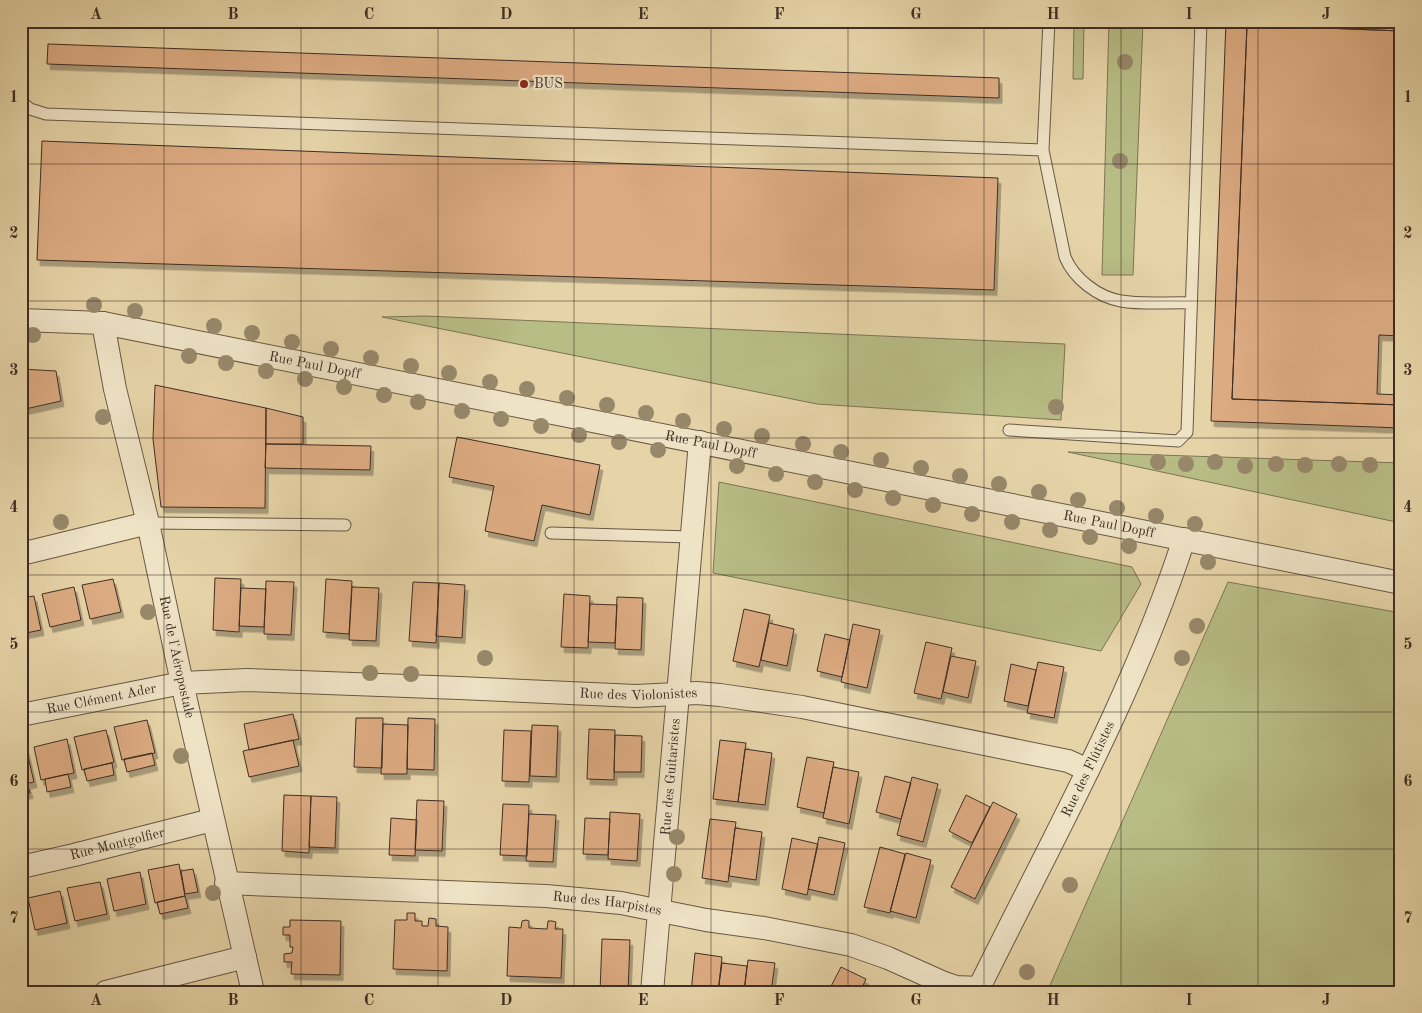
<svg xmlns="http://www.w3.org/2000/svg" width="1422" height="1013" font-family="'Old Standard TT',serif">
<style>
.green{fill:#b8bc85;stroke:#7c7554}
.building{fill:#ddab82;stroke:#3f2e24;filter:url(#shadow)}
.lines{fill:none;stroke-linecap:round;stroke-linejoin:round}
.lane-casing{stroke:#695845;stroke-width:13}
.street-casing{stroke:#695845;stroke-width:24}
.lane{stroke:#efe3c6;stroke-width:11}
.street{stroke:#efe3c6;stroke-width:22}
.tree{fill:#97886a}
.grid{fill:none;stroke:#3f2e24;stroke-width:1;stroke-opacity:0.55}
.poi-dot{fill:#8f2418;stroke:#efe3c6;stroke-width:2}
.labels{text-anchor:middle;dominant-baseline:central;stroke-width:4.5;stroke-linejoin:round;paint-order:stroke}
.poi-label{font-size:14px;fill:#3f2e24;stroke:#efe3c6;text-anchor:start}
.street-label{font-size:14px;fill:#3f2e24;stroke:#efe3c6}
.neatline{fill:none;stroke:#3f2e24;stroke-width:2}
.grid-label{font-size:16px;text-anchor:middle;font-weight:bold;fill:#3f2e24}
</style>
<defs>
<filter id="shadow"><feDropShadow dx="3" dy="5.5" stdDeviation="0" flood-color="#0004"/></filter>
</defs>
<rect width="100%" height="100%" fill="#e6d4a8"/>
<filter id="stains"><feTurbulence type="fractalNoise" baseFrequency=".004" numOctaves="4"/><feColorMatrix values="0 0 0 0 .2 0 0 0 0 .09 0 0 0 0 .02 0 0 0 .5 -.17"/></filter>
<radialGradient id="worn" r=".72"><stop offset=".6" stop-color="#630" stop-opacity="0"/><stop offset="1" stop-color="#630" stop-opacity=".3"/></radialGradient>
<!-- green -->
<path class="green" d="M1074 21H1084L1083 79H1073Z
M1109 21H1143L1133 275H1102Z
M425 316 1065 344 1061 420 817 404 382 317Z
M1068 452 1401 463V523Z
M719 482 1132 567 1141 584 1101 651 713 573Z
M1228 582 1401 613V992H1047Z"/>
<!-- building -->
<path class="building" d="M949 21H1002V23Z
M1226 21H1401V31L1247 25 1232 399 1401 405V428L1211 421Z
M1247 25 1401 31V336L1379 335 1377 394 1401 395V405L1232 399Z
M48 44 999 78V98L47 64Z
M42 141 998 178 994 290 37 260Z
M21 369 56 371 61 401 21 410Z
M155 385 266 408 265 508 161 507 153 439Z
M266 408 303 417V444H266Z
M457 437 600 465 590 515 542 505 534 541 485 531 494 486 449 477Z
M266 444 371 446 370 470 265 468Z
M215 578 241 579 239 632 213 630Z
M113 579 121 612 90 619 82 585Z
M326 579 352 581 349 634 323 632Z
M266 581 294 582 291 635 264 634Z
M413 582 439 583 436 643 409 641Z
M439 583 465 585 462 638 436 636Z
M74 587 81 620 50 627 42 594Z
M352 587 379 588 376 641 349 640Z
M241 588 266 589 264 627 239 626Z
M564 594 590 596 588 648 561 647Z
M34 596 41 630 21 634V598Z
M617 597 643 598 641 650 615 649Z
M590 604 617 605 615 643 588 642Z
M744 609 770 615 759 667 733 661Z
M769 623 794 629 787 666 761 660Z
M853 624 880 630 867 688 841 682Z
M825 634 850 640 842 677 817 671Z
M926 642 952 648 941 699 914 693Z
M951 656 976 661 968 698 943 692Z
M1038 662 1064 667 1054 718 1027 713Z
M1011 664 1036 670 1028 706 1004 701Z
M293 714 299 739 249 750 244 724Z
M356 718H383L382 768 354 767Z
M408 718 435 719 434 770 407 769Z
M147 720 155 753 122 760 114 727Z
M383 724 408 725 407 774H381Z
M532 725 558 726 556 777 530 776Z
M589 729 615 730 614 780 587 779Z
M106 730 114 762 82 770 74 737Z
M504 730 531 731 529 782 502 781Z
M615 735 642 736 641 772H614Z
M67 739 74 773 41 780 34 747Z
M293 740 299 766 249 777 243 751Z
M720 740 746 743 738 802 713 799Z
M26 748 34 782 21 785V749Z
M745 749 772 753 765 805 738 802Z
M152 753 155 765 127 772 124 759Z
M807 757 834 762 824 813 797 807Z
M112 763 114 775 87 781 84 769Z
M833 767 859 772 849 824 823 818Z
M68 774 71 787 47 792 45 779Z
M885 776 911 783 901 819 876 812Z
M912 777 938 784 923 842 897 835Z
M27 783 30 793 21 795V785Z
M284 795 311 796 309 853 282 851Z
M966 795 990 807 972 843 949 831Z
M311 796 337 797 335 848 309 847Z
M417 800 444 801 442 851 415 850Z
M993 802 1017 814 975 899 951 887Z
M503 804 529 805 527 856 500 855Z
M610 812 640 814 637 861 608 859Z
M529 814 556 815 553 862 526 861Z
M391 818 417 820 415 856 389 855Z
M585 818 610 819 608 855 583 854Z
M710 819 736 822 728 882 702 878Z
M735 828 762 832 756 880 729 876Z
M819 837 845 843 834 895 808 889Z
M792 838 818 844 807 895 782 889Z
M880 847 905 854 890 913 864 907Z
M906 853 931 860 916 918 890 911Z
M179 864 185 896 155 903 148 870Z
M193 869 198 892 185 894 181 871Z
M140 872 146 904 114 911 107 879Z
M100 882 107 914 75 921 67 888Z
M60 891 67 923 35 930 28 898Z
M185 896 188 908 160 914 157 902Z
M21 911 26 934H21Z
M407 913H415V921H422V926H428L429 918 436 919V926L448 927 447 971 393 969 395 920H407Z
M290 920 341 921 340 975 291 974 292 962H284V954L292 953 293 947H290V935H283V927H290Z
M526 920 529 921V928L547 929 548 921H552L556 922 555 929H563L561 978 507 976 509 927 521 928 522 921Z
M602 939 630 940 628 992H600Z
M695 953 722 957 718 992H691Z
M748 960 775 963 771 992H744Z
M722 963 747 966 744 992H718Z
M841 967 866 979 860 992H828Z
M863 985 874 991 875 992H860Z"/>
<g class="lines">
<defs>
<path id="lane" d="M21 101 30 109 46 114 1043 150 1049 21
M1043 150 1065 257C1074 279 1098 297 1121 301 1143 305 1169 302 1191 303
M1009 430 1178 441 1187 432 1201 21
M148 523 345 525
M551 533 691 537"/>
<g id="street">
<path id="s1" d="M21 320 103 323 1401 583"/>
<path id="s2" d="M103 323 115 389 148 523 182 683 253 992"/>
<path d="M21 554 148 523"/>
<path id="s3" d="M21 715 182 683 247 680 459 688 636 696 697 693 720 695 802 707 1068 761 1088 770"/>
<path id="s4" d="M21 867 74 855 212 820"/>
<path id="s5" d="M226 883 546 896 621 903 706 920 764 928 851 945 888 958 944 983 956 987 979 988"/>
<path d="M106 992 245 957"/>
<path id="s6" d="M652 992 700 442"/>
<path id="s7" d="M977 992C1050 843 1133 697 1184 539"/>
</g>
</defs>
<!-- lane casing -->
<use href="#lane" class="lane-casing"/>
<!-- street casing -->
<use href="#street" class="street-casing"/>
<!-- lane -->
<use href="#lane" class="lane"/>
<!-- street -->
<use href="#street" class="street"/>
</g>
<!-- trees -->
<g class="tree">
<circle cx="1125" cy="62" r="8"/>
<circle cx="1120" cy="161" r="8"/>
<circle cx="94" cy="305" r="8"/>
<circle cx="135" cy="311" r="8"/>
<circle cx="214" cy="326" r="8"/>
<circle cx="252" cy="333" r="8"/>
<circle cx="33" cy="335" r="8"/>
<circle cx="292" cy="342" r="8"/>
<circle cx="331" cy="349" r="8"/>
<circle cx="189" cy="356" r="8"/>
<circle cx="371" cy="358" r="8"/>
<circle cx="226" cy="363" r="8"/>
<circle cx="411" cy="366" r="8"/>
<circle cx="266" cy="371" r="8"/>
<circle cx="449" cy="373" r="8"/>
<circle cx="305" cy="379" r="8"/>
<circle cx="490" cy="382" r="8"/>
<circle cx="344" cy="387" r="8"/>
<circle cx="527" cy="389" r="8"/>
<circle cx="384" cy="395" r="8"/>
<circle cx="567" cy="398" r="8"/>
<circle cx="418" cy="402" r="8"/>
<circle cx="607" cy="405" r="8"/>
<circle cx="1056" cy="407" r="8"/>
<circle cx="462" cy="411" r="8"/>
<circle cx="646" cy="413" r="8"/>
<circle cx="103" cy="417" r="8"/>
<circle cx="501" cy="419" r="8"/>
<circle cx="683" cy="421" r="8"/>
<circle cx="541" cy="426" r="8"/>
<circle cx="724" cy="429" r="8"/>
<circle cx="579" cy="435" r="8"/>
<circle cx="762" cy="436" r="8"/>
<circle cx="619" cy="442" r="8"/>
<circle cx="803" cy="444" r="8"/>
<circle cx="658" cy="450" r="8"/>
<circle cx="841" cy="452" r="8"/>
<circle cx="881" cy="460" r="8"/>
<circle cx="1158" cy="462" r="8"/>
<circle cx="1215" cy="462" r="8"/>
<circle cx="1186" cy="464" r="8"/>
<circle cx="1276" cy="464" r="8"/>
<circle cx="1339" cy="464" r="8"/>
<circle cx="1305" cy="465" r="8"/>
<circle cx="1370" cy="465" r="8"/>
<circle cx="737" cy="466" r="8"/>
<circle cx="1245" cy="466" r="8"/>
<circle cx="921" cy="468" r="8"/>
<circle cx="776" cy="474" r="8"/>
<circle cx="960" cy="476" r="8"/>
<circle cx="815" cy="482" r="8"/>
<circle cx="999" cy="484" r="8"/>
<circle cx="855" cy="490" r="8"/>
<circle cx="1039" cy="492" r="8"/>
<circle cx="893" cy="498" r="8"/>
<circle cx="1078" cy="500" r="8"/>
<circle cx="933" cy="505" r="8"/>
<circle cx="1117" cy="508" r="8"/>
<circle cx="972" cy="514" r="8"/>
<circle cx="1156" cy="516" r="8"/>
<circle cx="61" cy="522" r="8"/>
<circle cx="1012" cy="522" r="8"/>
<circle cx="1195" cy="524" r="8"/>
<circle cx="1050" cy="530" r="8"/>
<circle cx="1090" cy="537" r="8"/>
<circle cx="1129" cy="546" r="8"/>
<circle cx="1208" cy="562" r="8"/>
<circle cx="148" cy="612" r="8"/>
<circle cx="1197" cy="626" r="8"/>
<circle cx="485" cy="658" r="8"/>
<circle cx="1182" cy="658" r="8"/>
<circle cx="370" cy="673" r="8"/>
<circle cx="411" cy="674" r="8"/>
<circle cx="181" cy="756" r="8"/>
<circle cx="677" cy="837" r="8"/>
<circle cx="674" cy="874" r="8"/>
<circle cx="1070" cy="885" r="8"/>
<circle cx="213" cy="893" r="8"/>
<circle cx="1027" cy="972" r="8"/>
</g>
<!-- grid -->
<path class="grid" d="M164 21V992M301 21V992M438 21V992M574 21V992M711 21V992M848 21V992M984 21V992M1121 21V992M1258 21V992M21 164H1401M21 301H1401M21 438H1401M21 575H1401M21 712H1401M21 849H1401"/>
<!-- markers -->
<circle class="poi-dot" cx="524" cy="84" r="5"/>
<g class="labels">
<!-- poi labels -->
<g class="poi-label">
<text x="534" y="84">BUS</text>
</g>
<!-- street labels -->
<g class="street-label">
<text stroke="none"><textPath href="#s1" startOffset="298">Rue Paul Dopff</textPath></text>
<text stroke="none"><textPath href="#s1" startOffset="702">Rue Paul Dopff</textPath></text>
<text stroke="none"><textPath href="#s1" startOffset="1108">Rue Paul Dopff</textPath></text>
<text stroke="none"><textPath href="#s2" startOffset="342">Rue de l'Aéropostale</textPath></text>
<text stroke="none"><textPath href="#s3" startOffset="621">Rue des Violonistes</textPath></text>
<text stroke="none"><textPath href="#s3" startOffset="82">Rue Clément Ader</textPath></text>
<text stroke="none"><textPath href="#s7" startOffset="249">Rue des Flûtistes</textPath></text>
<text stroke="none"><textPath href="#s6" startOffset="216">Rue des Guitaristes</textPath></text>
<text stroke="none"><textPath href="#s4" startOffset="99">Rue Montgolfier</textPath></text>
<text stroke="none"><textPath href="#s5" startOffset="382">Rue des Harpistes</textPath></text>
</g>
</g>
<!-- margin -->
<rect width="1422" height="1013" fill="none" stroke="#e6d4a8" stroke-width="55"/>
<rect x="28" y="28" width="1366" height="958" class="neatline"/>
<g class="grid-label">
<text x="96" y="19">A</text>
<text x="233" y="19">B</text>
<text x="369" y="19">C</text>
<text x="506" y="19">D</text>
<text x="643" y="19">E</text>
<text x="779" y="19">F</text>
<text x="916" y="19">G</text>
<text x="1053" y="19">H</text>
<text x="1189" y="19">I</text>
<text x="1326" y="19">J</text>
<text x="14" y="102">1</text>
<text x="1408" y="102">1</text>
<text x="14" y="238">2</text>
<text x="1408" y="238">2</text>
<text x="14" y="375">3</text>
<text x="1408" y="375">3</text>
<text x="14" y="512">4</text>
<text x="1408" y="512">4</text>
<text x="14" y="649">5</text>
<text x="1408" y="649">5</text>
<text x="14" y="786">6</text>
<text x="1408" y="786">6</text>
<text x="14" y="923">7</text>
<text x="1408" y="923">7</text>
<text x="96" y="1005">A</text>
<text x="233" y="1005">B</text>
<text x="369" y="1005">C</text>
<text x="506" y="1005">D</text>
<text x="643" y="1005">E</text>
<text x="779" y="1005">F</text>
<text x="916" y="1005">G</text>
<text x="1053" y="1005">H</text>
<text x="1189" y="1005">I</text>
<text x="1326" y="1005">J</text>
</g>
<rect width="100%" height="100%" filter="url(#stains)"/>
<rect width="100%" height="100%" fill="url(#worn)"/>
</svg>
